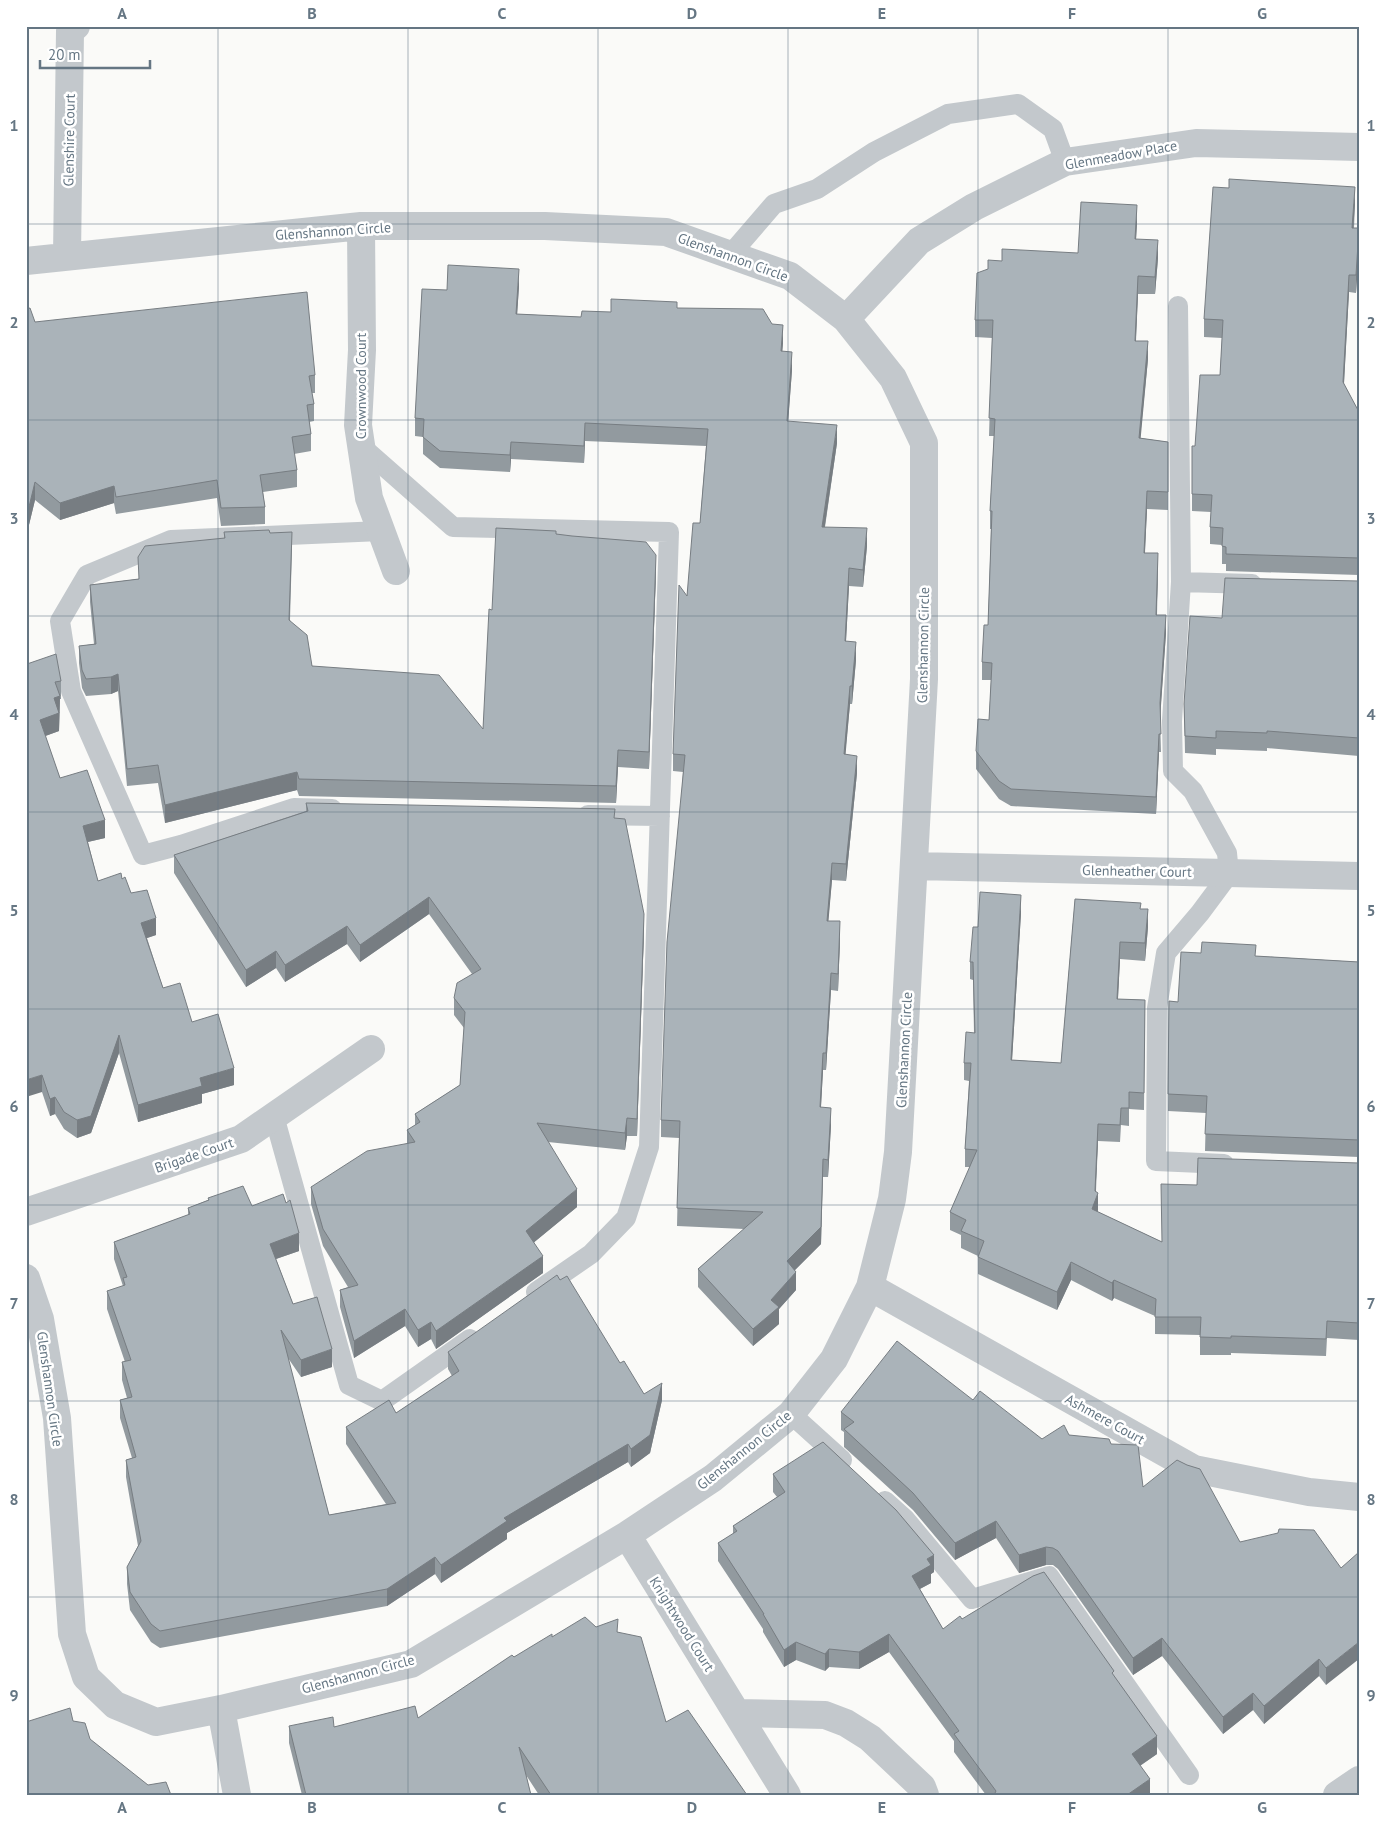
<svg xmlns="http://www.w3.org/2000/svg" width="1385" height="1821" font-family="'PT Sans',sans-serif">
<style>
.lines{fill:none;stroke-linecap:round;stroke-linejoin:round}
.service{stroke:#c3c8cc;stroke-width:20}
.minor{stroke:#c3c8cc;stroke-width:28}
.tertiary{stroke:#c3c8cc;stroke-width:28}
.wall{fill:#929a9f}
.shaded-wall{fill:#777d82}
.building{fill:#aab3b9;stroke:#777d82}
.grid{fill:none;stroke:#657683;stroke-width:1;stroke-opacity:0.55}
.labels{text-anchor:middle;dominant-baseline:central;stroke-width:5;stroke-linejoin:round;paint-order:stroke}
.street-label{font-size:14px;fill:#657683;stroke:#fff}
.neatline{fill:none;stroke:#657683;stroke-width:2}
.grid-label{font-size:16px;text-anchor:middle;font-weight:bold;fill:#657683}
</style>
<rect width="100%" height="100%" fill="#fafaf8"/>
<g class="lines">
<!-- service -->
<path class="service" d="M730 255 774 204 817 189 874 152 948 114 1018 104 1053 129 1065 162
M1178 306 1181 582 1252 584
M361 446 453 527 669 532 649 1147 626 1218 591 1254 536 1292
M1181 582 1172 721 1173 771 1193 791 1227 853 1229 874 1200 913 1166 953 1157 1008 1156 1161 1224 1164
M332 809 294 808 181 845 143 855 71 691 60 621 87 575 171 540 381 531
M588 815 660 816
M274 1116 349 1385 382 1401 470 1339
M791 1414 842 1460
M885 1501 905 1519 972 1599 1049 1576 1189 1775"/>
<!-- minor -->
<path class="minor" d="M361 226 362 350 358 425 369 498 396 571
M67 256 70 31 76 26
M26 261 361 226H545L666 232 790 276 846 319 893 378 924 443V679L898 1152 892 1199 870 1287 834 1359 791 1414 713 1478 627 1535 411 1664 221 1709 156 1722 115 1705 86 1677 72 1634 57 1418 40 1319 26 1278
M846 319 919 241 974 207 1065 162 1196 143 1359 147
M914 866 1359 876
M26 1212 241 1139 371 1049
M870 1287 1194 1469 1309 1492 1359 1497
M627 1535 787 1795
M221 1709 237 1795
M737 1713 825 1715 846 1723 870 1738 922 1787 925 1795"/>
<!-- tertiary -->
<path class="tertiary" d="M1337 1795 1359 1780"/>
</g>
<!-- wall -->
<path class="wall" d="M1229 188 1355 204 1354 228H1359L1356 293 1349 292 1344 384 1359 412V575L1226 571V564H1222V545L1210 544V527L1211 512 1192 511V446H1195L1220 375 1222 338 1204 337V319Z
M1137 223 1136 239 1158 258 1155 294H1138L1136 341 1148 359 1140 438 1168 442V510L1147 509 1145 553 1158 571 1157 615 1166 633 1160 716 1161 752H1159L1156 814 1011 806 999 799 976 769V751L989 720 991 680H982V662L988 625 991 529H990V511L994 436H989L992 338 975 337V320L988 269 1078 253Z
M519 286 517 314 581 317 611 312 677 308 772 324 783 343 782 351 792 370 788 421 837 443 825 527 867 546 863 587 849 586 846 641 856 660 852 704H850L845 755 857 773 846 881 832 880 828 921 840 939 838 991 831 990 826 1070H823L821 1107 831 1125 828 1177H823L821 1244 794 1271 796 1290 779 1309V1324L753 1346 698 1287V1269L744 1229 677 1226 679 1138 661 1137V1120L683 772 673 771V754L687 596 700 523 706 446 585 441 584 463 511 459 510 472 440 468 423 454V437L415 436V418L447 290Z
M26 309 35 322 315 375V393H312L314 404V421L309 422 311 434V451L294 454 297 470V487L263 492 265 507V524L221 526 217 498 116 514 114 503 60 520 35 500 28 529H26Z
M224 532 270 533 292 549 290 620 312 666 483 729 492 610 556 534 656 572 649 769 618 767 616 803 299 796 297 790 165 823 158 783 127 786 118 691 111 694 86 696 82 688 79 663V646L94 644 90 602V585L138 579 224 538Z
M1359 581V756L1267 748V751L1216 749V755L1185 753 1184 704 1222 618Z
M27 664 61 681V699H60L59 731 45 736 60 778 105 838 88 842 98 881 122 879 156 935 147 938 163 988 192 1022 234 1085 202 1094V1103L138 1122 119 1053 91 1133 77 1138 64 1129 55 1114 50 1116 42 1092Z
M306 803 615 818 644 931 637 1136H627L625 1150 548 1142 577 1207 534 1242 543 1273 436 1349 431 1339 418 1347 405 1326 354 1358 340 1307V1290L348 1287 323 1246 311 1204V1187L407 1144V1130L415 1126V1114L460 1085 464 1028 454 1015V998L472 974 429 914 360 962 347 944 285 982 276 968 246 987 174 873V855L306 811Z
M1075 899 1141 909 1148 927 1145 961 1120 959 1118 999 1145 1000 1144 1110 1129 1109V1126L1121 1125 1120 1142 1098 1141 1096 1191 1098 1210V1212L1162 1242 1197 1185 1359 1163V1340L1327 1338 1326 1356 1231 1353V1355H1200V1335L1155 1334V1316L1114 1298 1112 1301 1071 1280 1057 1310 978 1274V1256L961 1248V1235L950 1230V1212L970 1167H965V1149L969 1081 964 1080V1063L974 1033 973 980 970 979V962L978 927 1021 913 1012 1060 1061 1063Z
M1256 956 1359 962V1157L1205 1151 1206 1113 1168 1111 1169 1001 1178 1002Z
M208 1198 252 1206 299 1251 276 1259 293 1304 332 1367 301 1377 288 1358 329 1515 386 1504 346 1444V1427L396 1413 452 1376 448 1369V1352L620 1363 644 1394 662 1400 650 1453 631 1467 628 1462 507 1533V1539L441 1583 435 1574 387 1606 160 1648 151 1642 130 1610 127 1584V1567L138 1546 126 1477V1460L132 1458 120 1418V1400L127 1398 122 1380V1362H125L107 1309V1291L123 1286 114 1259V1242L188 1215V1208L208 1200Z
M973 1400 1042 1439 1069 1435 1111 1444 1143 1487 1240 1542 1341 1568 1326 1685 1319 1676 1264 1724 1253 1710 1223 1734 1162 1656 1133 1675 1058 1569 1053 1565H1046L1019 1573 996 1538 955 1560 913 1510 844 1447V1432L841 1430V1412Z
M773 1474 934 1572 931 1574V1583L920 1589 943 1629 962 1619 1114 1676 1157 1754 1140 1766 1150 1795H986L954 1752V1741L889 1652 859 1669 829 1667 825 1671 796 1660 784 1667 763 1632V1629L718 1561V1543L733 1534V1526L777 1497 773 1492Z
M596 1627 618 1632 666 1722 747 1795H539L526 1775 531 1795H302L289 1743V1726L334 1727 418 1718 514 1657 552 1637Z"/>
<!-- shaded-wall -->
<path class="shaded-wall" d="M1355 187V204L1352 245V228Z
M1137 205V223L1135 257V239Z
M1359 234V252L1356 293V275Z
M1158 240V258L1155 294V277Z
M519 269V286L516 332V314Z
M1349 275V292L1343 400V382Z
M1138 276V294L1135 358V341Z
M783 325V343L781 369V351Z
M1148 341V359L1139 456V438Z
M792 352V370L787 438V421Z
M585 423V441L584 463V446Z
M837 425V443L822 545V527Z
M511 442V459L510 472V455Z
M35 482V500L28 529V511Z
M114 486V503L60 520V503Z
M1147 491V509L1144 570V553Z
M867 528V546L863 587V570Z
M1158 553V571L1156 632V615Z
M656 555V572L649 769V752Z
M849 568V586L845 659V641Z
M1166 615V633L1160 720V703Z
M856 642V660L852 704V686Z
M118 674V691L111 694V677Z
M850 686V704L844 772V754Z
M60 696 59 731 40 738V720L54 698Z
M1159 734V752L1156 814V797Z
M618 750V767L616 803V786Z
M857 756V773L846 881V864Z
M297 772V790L165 823V805Z
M105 820V838L83 843V826Z
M832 863V880L827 938V921Z
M1021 895V913L1011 1077V1060Z
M429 897V914L360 962V945Z
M1148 909V927L1145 961V943Z
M644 914V931L637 1136V1119Z
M156 918V935L141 940V923Z
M840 921V939L838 991V974Z
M347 926V944L285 982V965Z
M1120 942V959L1117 1016V999Z
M276 951V968L246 987V970Z
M831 973V990L826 1070V1053Z
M119 1035V1053L91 1133 77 1138V1120Z
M823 1053V1070L820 1124V1107Z
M234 1068V1085L202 1094V1103L138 1122V1105L200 1078Z
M42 1075V1092L26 1097V1080Z
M55 1097V1114L50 1116V1099Z
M831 1108V1125L828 1177V1160Z
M627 1118V1136L625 1150V1133Z
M1098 1124V1141L1095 1201 1098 1193V1210L1092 1227V1209L1095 1191Z
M823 1159 821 1244 787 1278V1261Z
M577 1189V1207L526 1249V1231Z
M299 1233V1251L270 1261V1244Z
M543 1256V1273L436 1349V1331Z
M1071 1262V1280L1057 1310V1292Z
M796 1272V1290L779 1309V1324L753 1346V1329L771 1300Z
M1114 1280V1298L1112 1301V1283Z
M405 1309V1326L354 1358V1341Z
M431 1322V1339L418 1347V1330Z
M332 1349V1367L301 1377V1360Z
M662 1383V1400L650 1453 631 1467V1449Z
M628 1444V1462L507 1533V1539L441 1583V1565L504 1518Z
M996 1521V1538L955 1560V1543Z
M1046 1547V1565L1019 1573V1555Z
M934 1555V1572L931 1574V1583L912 1593V1576L927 1559Z
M435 1557V1574L387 1606V1589Z
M889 1634V1652L859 1669V1652Z
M1162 1638V1656L1133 1675V1658Z
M796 1642V1660L784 1667V1650Z
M1359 1642V1659L1326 1685V1668Z
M829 1649V1667L825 1671V1654Z
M1319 1659V1676L1264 1724V1706Z
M1253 1693V1710L1223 1734V1717Z
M1157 1736V1754L1132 1771V1754Z
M1150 1779V1795H1127Z"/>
<!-- building -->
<path class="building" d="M1229 179 1355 187 1352 228H1359L1356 275H1349L1343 382 1359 412V558L1226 554V547L1222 546 1223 528 1210 527 1212 495 1192 494V446H1195L1200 375H1220L1223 320 1204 319 1213 187 1229 188Z
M1081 202 1137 205 1135 239 1158 240 1155 277 1138 276 1135 341H1148L1139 438 1168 442V492L1147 491 1144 553H1158L1156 615H1166L1160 703 1161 734H1159L1156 797 1011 789 999 781 976 751 978 719 989 720 992 663 982 662 984 625H988L992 511H990L995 419 989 418 993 320H975L977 273 988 269V260L1002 261V249L1078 253Z
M448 265 519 269 516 314 581 317 582 311 611 312V299L677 302V308L763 309 772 324 783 325 781 351 792 352 787 421 837 425 822 527 867 528 863 570 849 568 845 641 856 642 852 686H850L844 754 857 756 846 864 832 863 827 921H840L838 974 831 973 826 1053H823L820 1107 831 1108 828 1160 823 1159 821 1227 787 1261 796 1272 771 1300 779 1307 753 1329 698 1269 763 1212 677 1208 680 1121 661 1120 667 942 685 755 673 754 679 585 687 596 693 523H700L708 429 585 423 584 446 511 442 510 455 440 451 423 437 424 419 415 418 422 289 447 290Z
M307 292 315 375 309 376 314 404 307 405 311 434 292 437 297 470 260 475 265 507 221 508 217 480 116 497 114 486 60 503 35 482 28 511 26 512V309L30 308 35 322Z
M496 528 556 531V534L572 536 646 542 656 555 649 752 618 750 616 786 299 779 297 772 165 805 158 765 127 769 118 674 111 677 86 679 82 670 79 646 96 644 90 585 139 579 138 557 145 546 225 538 224 532 269 530 270 533 292 532 289 620 307 635 312 666 439 675 483 729 489 609 492 610Z
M1225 578 1359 581V738L1267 731V733L1216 731V738L1185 736 1184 704 1190 616 1222 618Z
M56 654 61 681 55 682 60 696 54 698 59 713 40 720 60 778 87 770 105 820 83 826 98 881 121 873 122 879 125 877 131 893 147 890 156 918 141 923 163 988 180 983 192 1022 218 1014 234 1068 200 1078 202 1086 138 1105 119 1035 91 1116 77 1120 64 1112 55 1097 50 1099 42 1075 26 1080V662L27 664Z
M306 803 615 809 614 818 625 819 644 914 637 1119 627 1118 625 1133 537 1123 577 1189 526 1231 543 1256 436 1331 431 1322 418 1330 405 1309 354 1341 340 1290 358 1285 323 1229 311 1187 367 1151 415 1142 407 1130 420 1122 415 1114 460 1085 465 1012 454 998 457 983 481 969 429 897 360 945 347 926 285 965 276 951 246 970 174 855 308 811Z
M980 892 1021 895 1011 1060 1061 1063 1075 899 1141 903 1140 909H1148L1145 943 1120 942 1117 999 1145 1000 1144 1093 1129 1092V1108H1121L1120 1125 1098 1124 1095 1191 1098 1193 1092 1209 1162 1242 1161 1184 1197 1185 1198 1158 1359 1163V1323L1327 1321 1326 1339 1231 1336V1338L1200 1337 1201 1317H1155L1156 1299 1114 1280 1112 1283 1071 1262 1057 1292 978 1257 984 1241 961 1231 966 1220 950 1212 977 1150 965 1149 971 1063H964L966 1032 975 1033 973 962H970L973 927H978Z
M1202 942 1256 945 1255 956 1359 962V1140L1205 1134 1207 1096 1168 1094 1169 1001 1178 1002 1181 952 1201 953Z
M243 1186 252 1206 283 1194 286 1203 290 1200 299 1233 270 1244 293 1304 317 1297 332 1349 301 1360 281 1330 329 1515 396 1503 346 1427 389 1400 396 1413 459 1371 448 1352 557 1275 560 1280 567 1276 620 1363 624 1361 644 1394 662 1383 650 1435 631 1449 628 1444 504 1518 507 1521 441 1565 435 1557 387 1589 160 1631 151 1624 130 1592 127 1567 141 1541 126 1460 136 1457 120 1400 132 1397 122 1362 131 1360 107 1291 125 1285 123 1278 127 1277 114 1242 190 1214 188 1208 209 1200 208 1198Z
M897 1341 973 1400 980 1391 1042 1439 1064 1425 1069 1435 1109 1439 1111 1444 1138 1445 1143 1487 1177 1460 1187 1465 1200 1469 1240 1542 1278 1533 1279 1529 1314 1530 1341 1568 1359 1552V1642L1326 1668 1319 1659 1264 1706 1253 1693 1223 1717 1162 1638 1133 1658 1058 1551 1053 1548 1046 1547 1019 1555 996 1521 955 1543 913 1493 844 1429 854 1422 841 1412Z
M823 1442 896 1510 934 1555 927 1559 931 1565 912 1576 943 1629 960 1616 962 1619 1033 1576 1044 1572 1114 1671 1112 1673 1157 1736 1132 1754 1150 1779 1127 1795H994L996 1791 954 1734 959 1731 889 1634 859 1652 829 1649 825 1654 796 1642 784 1650 763 1614H764L718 1543 737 1531 733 1526 785 1492 773 1474Z
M585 1617 596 1627 618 1619 617 1632 641 1637 666 1722 688 1710 747 1795H551L519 1747 531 1795H306L289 1726 333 1717 334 1727 415 1706 418 1718 512 1655 514 1657 552 1634V1637Z
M70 1708 73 1721 85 1723 90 1739 148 1785 166 1782 171 1795H26V1722Z"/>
<!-- grid -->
<path class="grid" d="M218 26V1795M408 26V1795M598 26V1795M788 26V1795M978 26V1795M1168 26V1795M26 224H1359M26 420H1359M26 616H1359M26 812H1359M26 1009H1359M26 1205H1359M26 1401H1359M26 1597H1359"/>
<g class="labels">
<!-- street labels -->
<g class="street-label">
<text transform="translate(69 140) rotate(-89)">Glenshire Court</text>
<text transform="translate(1121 155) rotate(-10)">Glenmeadow Place</text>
<text transform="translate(333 231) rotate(-4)">Glenshannon Circle</text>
<text transform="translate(733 257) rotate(20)">Glenshannon Circle</text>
<text transform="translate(361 386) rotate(-90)">Crownwood Court</text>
<text transform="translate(923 645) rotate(-89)">Glenshannon Circle</text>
<text transform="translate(1137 871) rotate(1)">Glenheather Court</text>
<text transform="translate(904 1050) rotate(-87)">Glenshannon Circle</text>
<text transform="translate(194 1155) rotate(-19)">Brigade Court</text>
<text transform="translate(50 1389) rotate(82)">Glenshannon Circle</text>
<text transform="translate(1105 1419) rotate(29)">Ashmere Court</text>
<text transform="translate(744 1450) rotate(-39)">Glenshannon Circle</text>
<text transform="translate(682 1624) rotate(58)">Knightwood Court</text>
<text transform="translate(358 1674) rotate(-15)">Glenshannon Circle</text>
</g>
</g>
<!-- border -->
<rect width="1385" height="1821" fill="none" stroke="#ffffff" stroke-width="55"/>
<!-- scale -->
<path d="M40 60v8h110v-8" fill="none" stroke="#657683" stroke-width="2.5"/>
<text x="48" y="60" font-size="15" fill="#657683" stroke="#ffffff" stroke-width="4" paint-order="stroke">20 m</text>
<rect x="28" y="28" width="1330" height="1766" class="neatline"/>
<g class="grid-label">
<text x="122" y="19">A</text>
<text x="312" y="19">B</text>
<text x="502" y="19">C</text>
<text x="692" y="19">D</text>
<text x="882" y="19">E</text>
<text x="1072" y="19">F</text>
<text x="1262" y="19">G</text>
<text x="14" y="131">1</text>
<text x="1371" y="131">1</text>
<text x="14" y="328">2</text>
<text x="1371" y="328">2</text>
<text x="14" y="524">3</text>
<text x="1371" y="524">3</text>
<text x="14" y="720">4</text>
<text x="1371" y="720">4</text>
<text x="14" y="916">5</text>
<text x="1371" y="916">5</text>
<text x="14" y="1112">6</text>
<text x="1371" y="1112">6</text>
<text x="14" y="1309">7</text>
<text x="1371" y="1309">7</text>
<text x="14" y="1505">8</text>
<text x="1371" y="1505">8</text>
<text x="14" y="1701">9</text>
<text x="1371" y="1701">9</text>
<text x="122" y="1813">A</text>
<text x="312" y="1813">B</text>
<text x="502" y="1813">C</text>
<text x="692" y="1813">D</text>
<text x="882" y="1813">E</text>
<text x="1072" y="1813">F</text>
<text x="1262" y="1813">G</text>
</g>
</svg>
